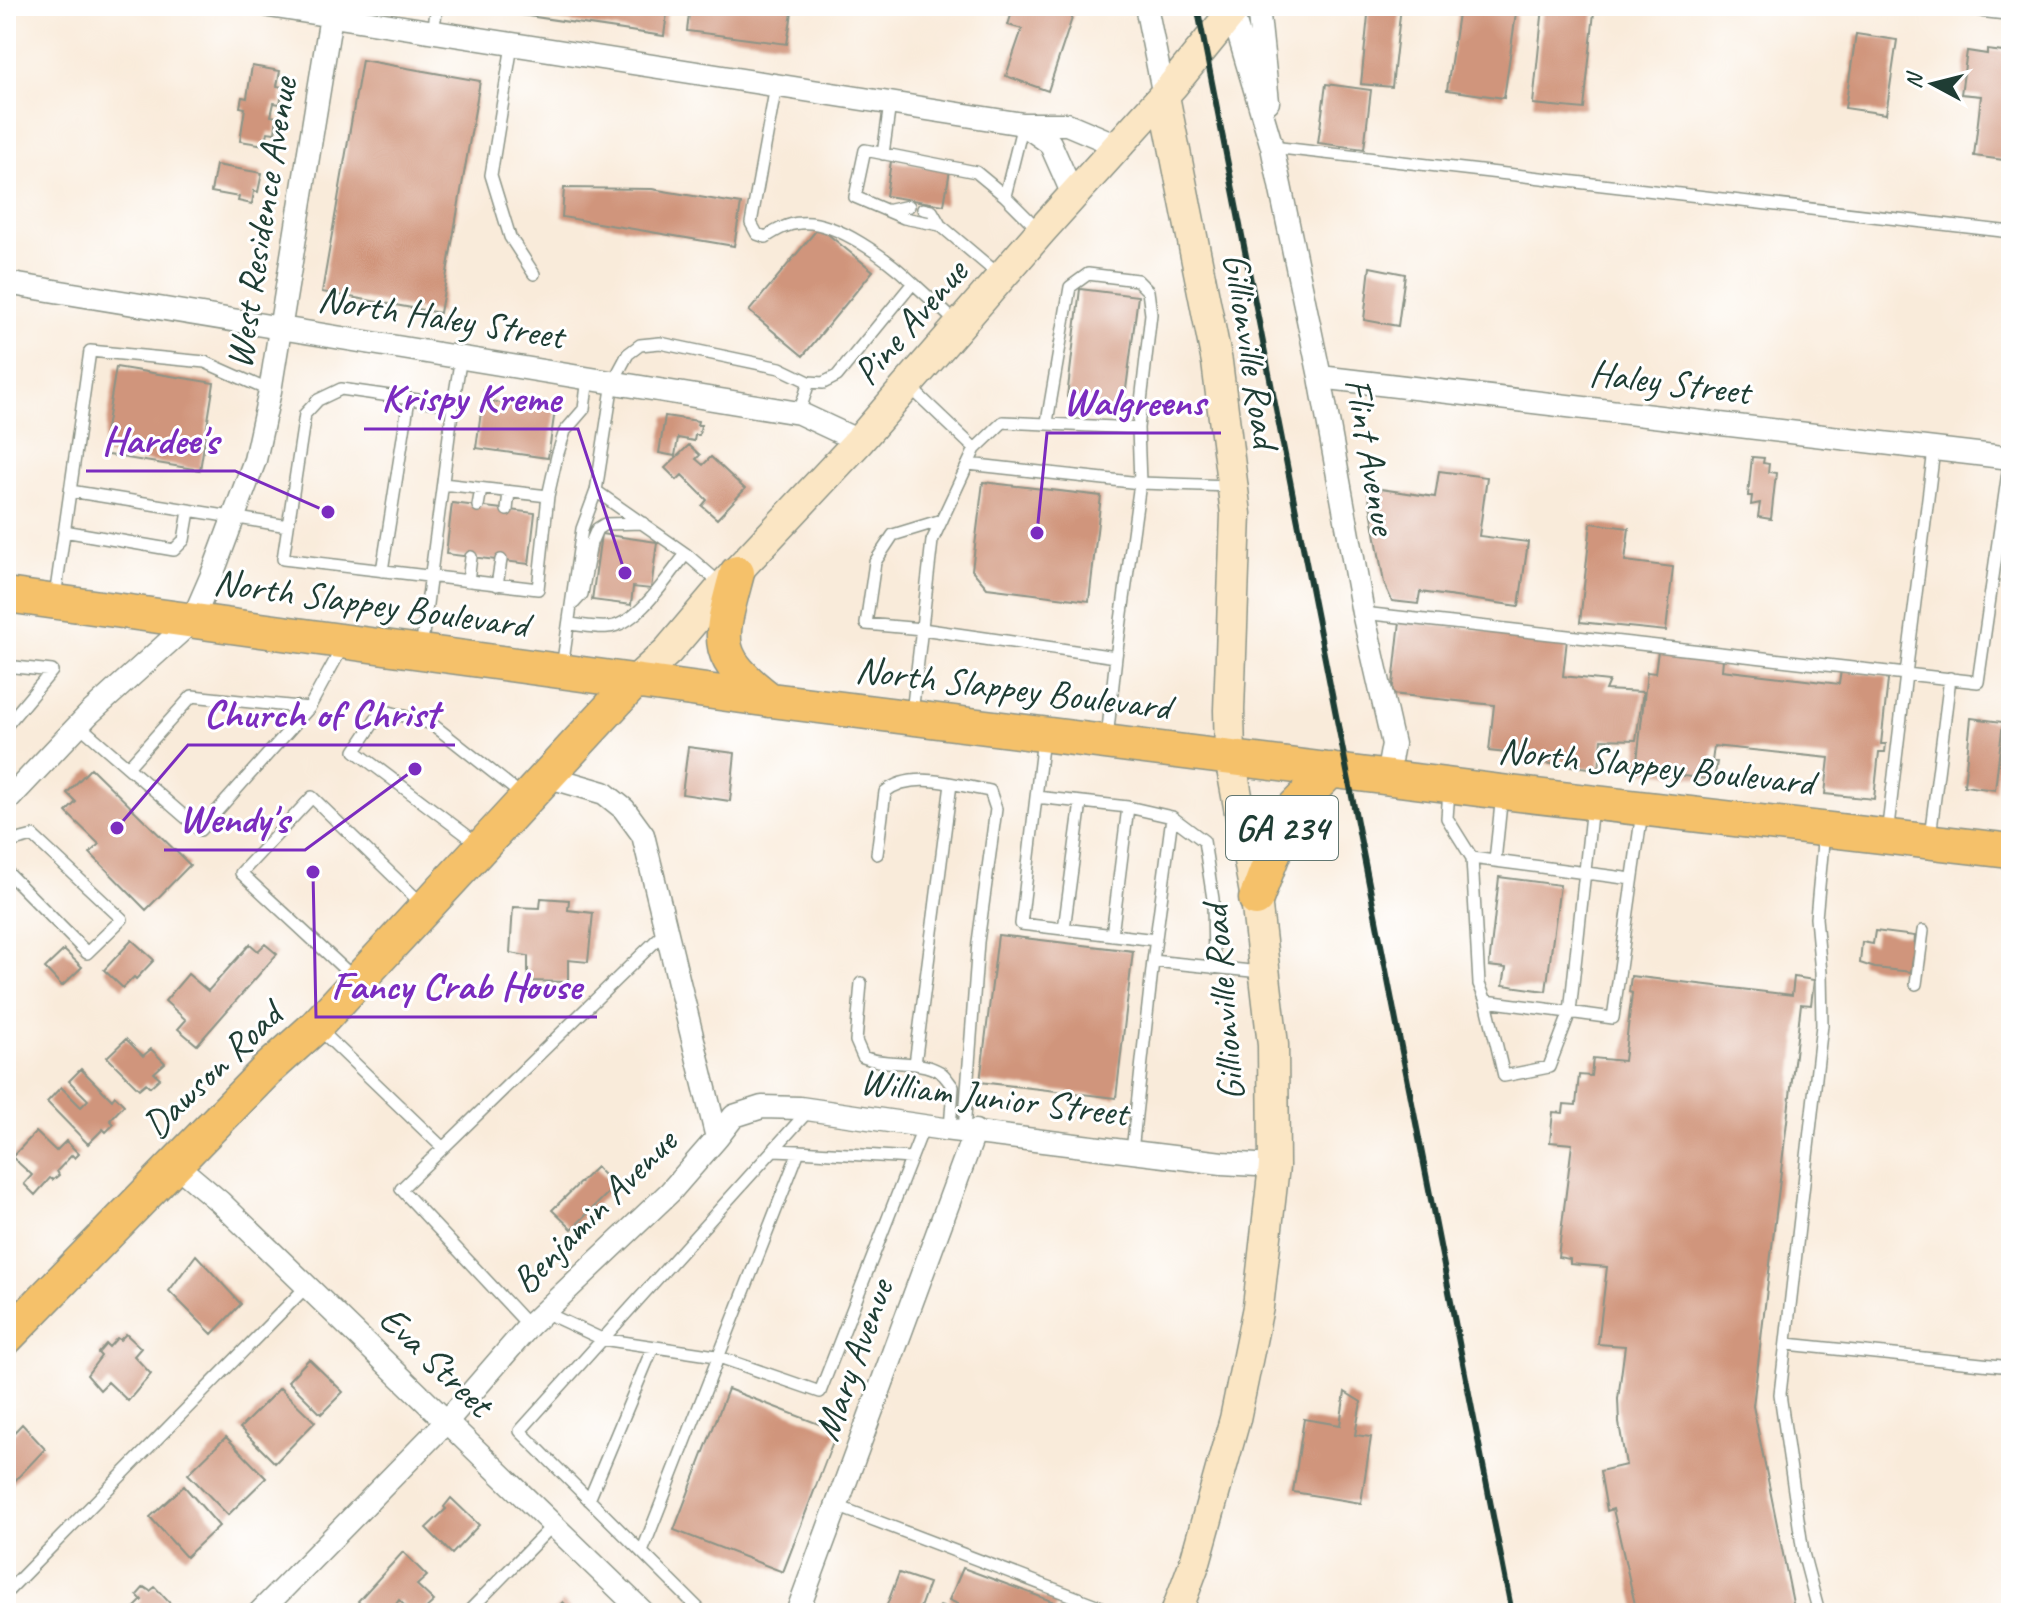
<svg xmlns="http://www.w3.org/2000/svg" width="2017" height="1619" font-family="Caveat,sans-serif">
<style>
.building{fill:#d0957b}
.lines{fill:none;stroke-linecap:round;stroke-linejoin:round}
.lane-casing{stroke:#8c9487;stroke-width:14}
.street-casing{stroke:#8c9487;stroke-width:25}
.secondary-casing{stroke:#8c9487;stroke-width:33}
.primary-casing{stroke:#8c9487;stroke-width:37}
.lane{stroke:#fff;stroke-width:11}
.street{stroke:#fff;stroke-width:22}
.secondary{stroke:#fbe6c4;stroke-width:30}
.primary{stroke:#f5c16b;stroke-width:34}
.rail{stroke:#1f3d34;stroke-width:6}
.labels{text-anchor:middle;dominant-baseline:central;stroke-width:6;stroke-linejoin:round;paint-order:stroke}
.shield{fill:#fff;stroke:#627771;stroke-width:2}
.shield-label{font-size:36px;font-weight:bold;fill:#1f3d34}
.street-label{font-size:38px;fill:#1f3d34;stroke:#fff}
.leader{fill:none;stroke:#7b2cbf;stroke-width:3}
.callout-dot{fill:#7b2cbf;stroke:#fff;stroke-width:3}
.callout-label{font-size:40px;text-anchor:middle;font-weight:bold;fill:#7b2cbf;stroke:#fff;stroke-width:6;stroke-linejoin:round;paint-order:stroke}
</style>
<rect width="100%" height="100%" fill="#fff"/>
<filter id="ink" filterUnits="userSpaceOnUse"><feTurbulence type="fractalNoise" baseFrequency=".0125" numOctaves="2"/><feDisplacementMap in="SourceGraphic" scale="16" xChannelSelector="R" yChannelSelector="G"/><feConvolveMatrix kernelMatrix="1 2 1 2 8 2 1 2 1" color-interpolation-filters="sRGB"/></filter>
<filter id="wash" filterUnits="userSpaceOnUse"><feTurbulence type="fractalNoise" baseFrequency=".006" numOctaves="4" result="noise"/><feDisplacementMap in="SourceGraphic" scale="32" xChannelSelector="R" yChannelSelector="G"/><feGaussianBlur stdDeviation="1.8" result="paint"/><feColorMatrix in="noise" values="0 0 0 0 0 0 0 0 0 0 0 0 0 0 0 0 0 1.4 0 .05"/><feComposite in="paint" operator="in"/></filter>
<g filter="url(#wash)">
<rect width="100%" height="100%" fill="#f9ebda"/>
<g id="blocks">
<!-- building -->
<path class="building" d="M461 6H668L664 36Z
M690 6H793L787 44 687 31Z
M1014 6H1076L1048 91 1006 76 1022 29 1008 25Z
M1369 6H1401L1392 87 1361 84Z
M1459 6H1517L1504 98 1447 90Z
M1543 7 1594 12 1584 109 1533 104Z
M1856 34 1897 40 1886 114 1845 108Z
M1987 50 2011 53V161L1974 156 1981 96 1961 94 1967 51 1987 54Z
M362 60 480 81 440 313 322 292Z
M252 66 280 71 277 86 283 87 280 104 274 103 271 116 277 117 275 133 268 132 265 145 240 141 245 108 240 107 242 97 247 98Z
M1326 84 1371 90 1364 149 1318 143Z
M891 161 950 170 944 205 886 196Z
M216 165 262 173 258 192 254 191 252 204 238 201 239 197 211 192Z
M564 188 652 189 741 204 734 246 562 217Z
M819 227 873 271 803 356 749 311Z
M1370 267 1405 274 1398 326 1364 320Z
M1080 289 1138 296 1125 397 1114 411 1074 406 1067 397Z
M116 367 214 383 200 470 102 454Z
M484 390 494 391 493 402 555 410 548 458 476 448Z
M665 416 698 421 697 425H701L699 435H695L694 441 678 438 675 456 659 453Z
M689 445 700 455 696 459 703 465 711 457 745 489 717 519 702 506 707 500 682 475 677 480 665 468Z
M1752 457 1764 458 1763 463 1769 464 1768 472 1776 473 1771 519 1758 517 1760 503 1751 505 1752 496H1748Z
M1439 471 1487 477 1479 536 1528 542 1519 606 1420 592 1418 604 1392 601 1384 583 1367 487 1435 497Z
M983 482 1101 496 1089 601 987 588 972 570Z
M452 503 535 513 529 564 446 554Z
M1591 523 1629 528 1625 561 1673 567 1666 631 1580 622Z
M601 534 657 542 651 589 633 587 631 605 592 600Z
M1400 621 1567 639 1563 676 1609 681 1605 690 1643 692 1636 740 1602 739 1599 769 1544 763 1545 757 1489 751 1494 705 1392 694Z
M1658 651 1723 659 1722 670 1839 684 1841 670 1886 676 1888 680 1881 744H1886L1885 752H1879L1874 799 1825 794 1829 758 1714 746 1712 762H1717L1714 780 1636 770 1647 672 1655 673Z
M1971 718 2003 722 1995 790 1964 786Z
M688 747 735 753 730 801 682 794Z
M91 768 190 865 146 910 90 853 99 844 66 812 76 802 67 793Z
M1499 877 1560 885 1546 991 1503 985 1506 968 1489 966Z
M541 898 569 900 568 910 593 913 588 962 568 960V982L528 981V956L510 953 513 907 540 908Z
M1875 931 1915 936 1914 949H1917L1916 958H1913L1911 972 1875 968 1860 963 1862 942 1873 944Z
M998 935 1133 951 1116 1098 980 1082Z
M132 940 154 960 136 979 134 977 123 988 104 970Z
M250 944 258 951 265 944 277 954 197 1045 178 1029 186 1020 165 1001 188 974 208 991Z
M64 950 82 967 62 986 45 968Z
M1631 976 1792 995 1794 977 1814 980 1811 1005 1801 1004 1753 1406 1795 1613H1637L1613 1509 1607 1511 1600 1471 1626 1465 1619 1423 1618 1399 1625 1346 1598 1344 1607 1267 1570 1264V1259L1558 1257 1572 1144 1550 1142 1553 1112 1563 1113 1564 1104 1576 1105 1579 1075 1591 1076 1593 1058 1624 1061 1632 993 1629 992Z
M126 1039 143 1056 151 1049 165 1063 154 1073 160 1078 150 1087 146 1083 139 1089 107 1057Z
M81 1069 112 1100 115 1096 124 1105 110 1120 114 1124 106 1132 103 1129 88 1144 47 1102 61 1087 81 1107 88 1100 69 1081Z
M36 1132 56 1151 66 1141 79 1154 75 1158 72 1155 57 1171 59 1175 53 1180 50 1178 35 1195 24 1184 32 1175 12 1157Z
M596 1167 615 1186 572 1229 552 1210Z
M196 1255 241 1304 212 1334 169 1291Z
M126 1334 141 1348 134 1356 151 1374 128 1401 108 1382 100 1390 87 1375 101 1356 98 1353 106 1344 109 1347 117 1338 120 1340Z
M309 1359 343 1392 321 1414 288 1381Z
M280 1388 315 1422 275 1463 240 1428Z
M728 1389 837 1431 783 1572 674 1530Z
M1345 1392 1361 1402 1355 1435 1371 1437 1361 1503 1293 1492 1304 1419 1340 1425Z
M22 1424 45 1449 6 1490V1441Z
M226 1437 266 1478 228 1515 188 1474Z
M184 1486 219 1526 186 1557 150 1517Z
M451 1498 479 1525 452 1554 426 1528 446 1509 444 1507Z
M403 1552 427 1576 417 1585 434 1601 421 1613H412L399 1600 396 1604 406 1613H366L358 1601Z
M963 1568 1057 1603 1054 1613H929L940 1606 955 1611 958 1604 949 1600Z
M899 1573 929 1583 918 1613H884Z
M144 1587 150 1591 155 1587 179 1613H129L142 1600 137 1595Z
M563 1602 574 1613H551Z"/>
</g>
</g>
<g filter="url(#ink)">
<use href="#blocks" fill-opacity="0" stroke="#8c9487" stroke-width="2"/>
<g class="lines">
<defs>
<path id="lane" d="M433 32 437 6
M512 45 491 175 510 237 534 274
M1272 147 2011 232
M883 154 890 104
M1005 196 1023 124
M923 209 932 211 940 225
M890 210 909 206
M999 275 940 225 904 218 855 197 865 150 976 172 1005 196 1040 231
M913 283 957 323
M908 385 975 449 932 541 912 713
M453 405 461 357
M799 413 809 382
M1047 422 1070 287 1088 274 1137 280 1148 291 1151 314 1138 428
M975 449 1003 422 1138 428 1140 483 1231 486
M443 484 548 496
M70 491 288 526 305 414 318 400 341 389 453 405 421 650
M596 491 686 554 723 586
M478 506 481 489
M507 510 509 492
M942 520 893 535 875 562 866 624 922 629 1116 657 1140 483 968 464
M288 526 283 559 538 589 548 496 557 456 565 431 584 409 588 378
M64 531 174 550 184 540 189 511
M382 571 409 399
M468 581 471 557
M497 585 501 560
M55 597 90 351 205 362 270 391
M574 603 582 594 591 543 597 529 605 524 643 523
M1363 613 1906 674 1934 450
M569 624C582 625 595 628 608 627 637 626 668 576 686 554
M6 666 52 671 6 726
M562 668 582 529 596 491 613 382 628 354 640 345 660 343 780 368 809 382 823 383 837 376 913 283C889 260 835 219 800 223 787 224 777 230 766 237L757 234 751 223 776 86
M79 725 200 830 309 708 343 646
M1043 738 1021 924 1156 940
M1107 738 1116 657
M128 767 192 696 309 708
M1449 790 1447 818 1472 858
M1036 797 1128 807 1172 817 1153 961 1261 972
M1592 805 1570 1012 1549 1067 1504 1076 1486 1001 1613 1018 1642 812
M1172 817 1204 841 1213 899 1214 968
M1887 835 1906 674 1978 682 2010 458
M1930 837 1950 678
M6 843 33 836 122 919 87 953 6 871
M477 843 355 751 382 710 432 724 523 796
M877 854 885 792C912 769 958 786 990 791L996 809 978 942 964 1131
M1495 861 1502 794
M1064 929 1081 802
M1112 935 1128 807
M354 978 241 873 312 797 424 906
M861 983 856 1041 863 1057C887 1067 917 1058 940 1072 945 1075 949 1082 953 1087L950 1129
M1916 984 1923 931
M1486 1001 1479 984 1472 858 1632 879
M319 1029 443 1148
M915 1064 951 784
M799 1151 911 1158
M1132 1151 1153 961
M544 1312 602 1339 716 1356 820 1392 924 1126
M529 1326 401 1189 666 931
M1787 1344 2011 1367
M589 1500 653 1347
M837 1506 1117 1613
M642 1552 799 1151 773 1150
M6 1593 307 1286
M467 1613 553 1525
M703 1613 520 1431 810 1109
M1819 1613 1803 1553 1780 1394 1822 1025 1821 973 1816 918 1824 832"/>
<path id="street" d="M269 6 1023 124H1067L1119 146
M1146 6 1164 96
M1258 6 1268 102
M1984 6 2011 9
M1232 12 1272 147 1320 377 1363 613 1393 744 1387 777
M1023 124 1050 143 1074 197
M6 283 799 413 859 441
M1320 377 2011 458
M6 802 89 714 192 621 212 575 255 460 270 391 331 16
M717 1138 734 1116 762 1107 800 1108 944 1129 1222 1163 1274 1166
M175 1164 220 1202 644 1613
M259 1613 447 1421 529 1326 670 1192 717 1138 643 835 624 809 604 793 546 776
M797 1613 975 1131"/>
<path id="secondary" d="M1164 96 1217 362 1236 514 1229 710 1230 758 1256 899 1273 1045 1274 1166 1258 1307 1235 1419 1195 1562 1176 1613
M634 682 668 651 723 586 859 441 1041 231 1172 86 1237 6"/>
<path id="primary" d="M737 573C719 641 711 655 770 700
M6 595 771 700 1502 792 2011 851
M1256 899 1288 814 1331 770
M6 1338 265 1072 316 1026 634 682"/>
</defs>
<!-- lane casing -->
<use href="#lane" class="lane-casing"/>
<!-- street casing -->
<use href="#street" class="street-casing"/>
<!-- secondary casing -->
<use href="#secondary" class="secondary-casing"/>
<!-- primary casing -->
<use href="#primary" class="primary-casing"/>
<!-- lane -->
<use href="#lane" class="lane"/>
<!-- street -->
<use href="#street" class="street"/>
<!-- secondary -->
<use href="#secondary" class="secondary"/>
<!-- primary -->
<use href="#primary" class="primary"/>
<!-- rail -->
<path class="rail" d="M1197 6 1512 1613"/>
</g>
</g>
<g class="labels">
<!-- shield labels -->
<rect class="shield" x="1226" y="796" width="112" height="64" rx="6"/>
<g class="shield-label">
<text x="1282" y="828">GA 234</text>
</g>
<!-- street labels -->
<g class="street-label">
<text transform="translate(261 223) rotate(-81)">West Residence Avenue</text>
<text transform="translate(441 317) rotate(9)">North Haley Street</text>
<text transform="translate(910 322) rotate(-49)">Pine Avenue</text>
<text transform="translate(1251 350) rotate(81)">Gillionville Road</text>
<text transform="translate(1670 382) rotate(7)">Haley Street</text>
<text transform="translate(1371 456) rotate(80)">Flint Avenue</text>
<text transform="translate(371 603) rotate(8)">North Slappey Boulevard</text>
<text transform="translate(1013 688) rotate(7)">North Slappey Boulevard</text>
<text transform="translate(1656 766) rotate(6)">North Slappey Boulevard</text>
<text transform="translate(1223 1003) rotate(-95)">Gillionville Road</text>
<text transform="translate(212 1070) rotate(-44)">Dawson Road</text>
<text transform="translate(994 1097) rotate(7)">William Junior Street</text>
<text transform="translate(594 1211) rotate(-45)">Benjamin Avenue</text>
<text transform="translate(853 1360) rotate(-70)">Mary Avenue</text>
<text transform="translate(436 1361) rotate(44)">Eva Street</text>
</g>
</g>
<!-- callouts -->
<path class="leader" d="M625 573L578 429H364M1037 533L1047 433H1221M328 512L235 471H86M117 828L188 745H455M415 769L305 850H164M313 872L316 1017H597"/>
<g class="callout-dot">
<circle cx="625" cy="573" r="8"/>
<circle cx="1037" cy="533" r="8"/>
<circle cx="328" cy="512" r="8"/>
<circle cx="117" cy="828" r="8"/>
<circle cx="415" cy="769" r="8"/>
<circle cx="313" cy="872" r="8"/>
</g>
<g class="callout-label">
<text x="471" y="411">Krispy Kreme</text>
<text x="1134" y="415">Walgreens</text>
<text x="160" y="453">Hardee's</text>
<text x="321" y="727">Church of Christ</text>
<text x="234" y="832">Wendy's</text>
<text x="456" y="999">Fancy Crab House</text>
</g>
<!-- margin -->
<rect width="2017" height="1619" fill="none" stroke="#fff" stroke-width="32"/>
<!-- north arrow -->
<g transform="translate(1933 84) rotate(277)" stroke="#ffffff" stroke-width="6" paint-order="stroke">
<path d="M0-6L14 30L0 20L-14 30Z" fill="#1f3d34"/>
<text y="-12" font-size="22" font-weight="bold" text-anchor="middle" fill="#1f3d34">N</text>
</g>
</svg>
